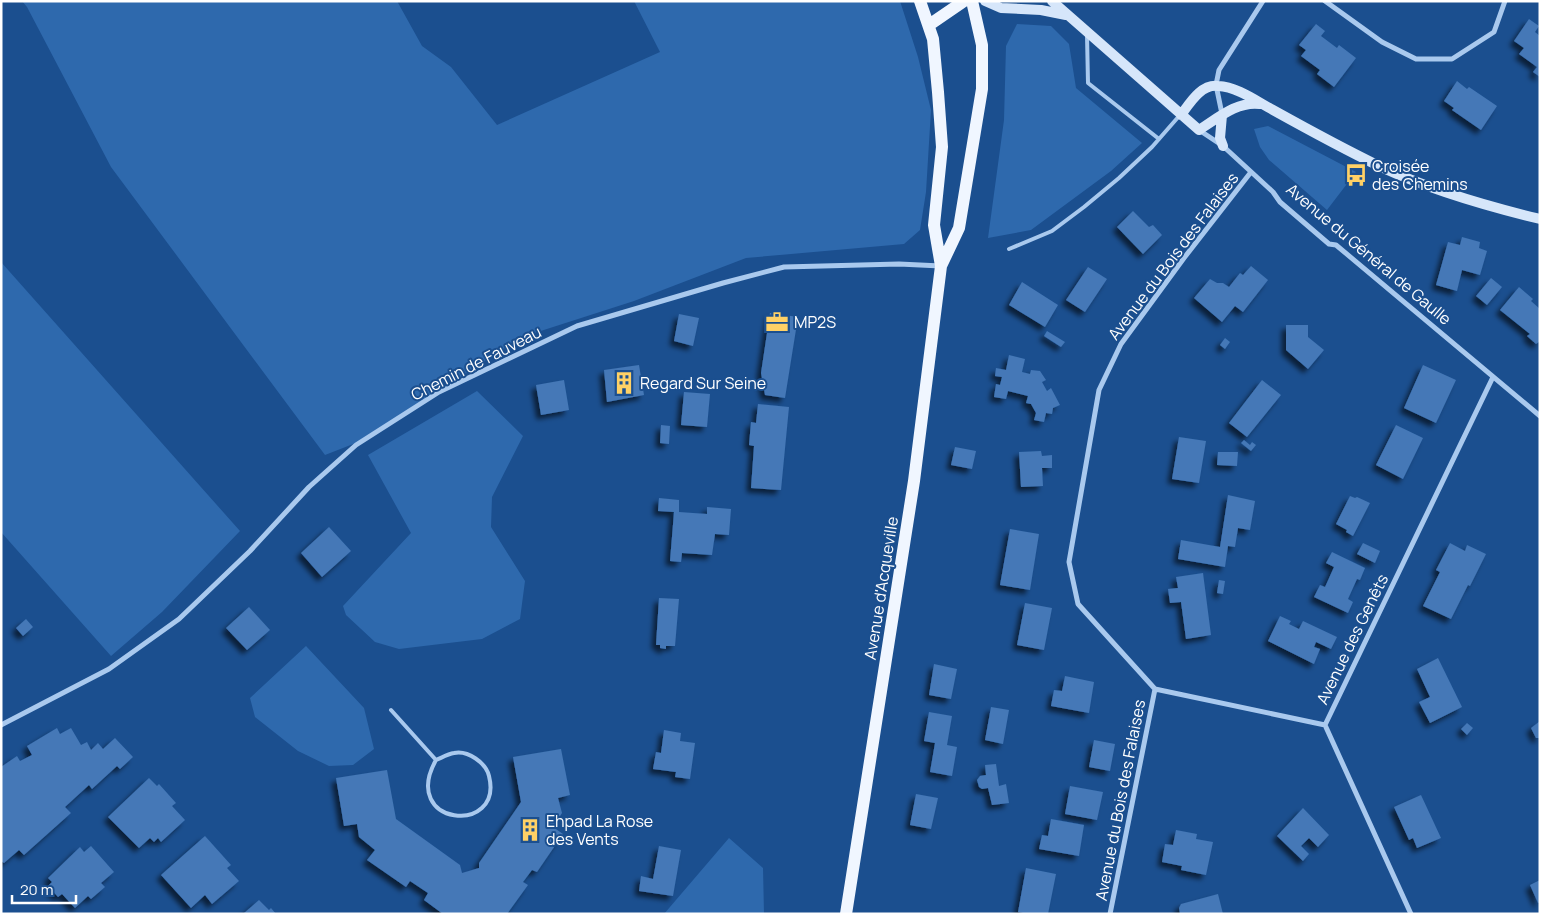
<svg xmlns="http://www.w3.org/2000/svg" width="1541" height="915" font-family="Manrope,sans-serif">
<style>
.green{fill:#2e69ad}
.building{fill:#4478b7;filter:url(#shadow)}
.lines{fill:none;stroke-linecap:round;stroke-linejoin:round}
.lane{stroke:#a9c9ee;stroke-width:4}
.street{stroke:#a9c9ee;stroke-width:5}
.secondary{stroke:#d6e6fa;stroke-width:10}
.primary{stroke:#f0f6ff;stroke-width:12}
.labels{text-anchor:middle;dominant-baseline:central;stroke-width:4;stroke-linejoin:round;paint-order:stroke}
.poi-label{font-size:16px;fill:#fff;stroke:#1b4f8f;text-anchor:start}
.street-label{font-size:16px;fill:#fff;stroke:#1b4f8f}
</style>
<defs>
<filter id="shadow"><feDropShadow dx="-4.5" dy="4.5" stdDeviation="2.5" flood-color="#0009"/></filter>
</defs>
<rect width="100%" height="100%" fill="#1b4f8f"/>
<!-- green -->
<path class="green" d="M22 1H397L422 46 451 67 497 125 660 52 634 1H900L918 57 931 110 926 192 920 230 904 244 746 258 634 301 522 337 366 439 325 455 111 167 27 7Z
M1017 24 1051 26 1069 44 1076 88 1142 143 1111 171 1031 230 988 238 1004 120 1006 46Z
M1268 126 1356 172 1327 210 1269 160 1260 147 1254 129Z
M1 262 240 531 162 612 111 656 1 532Z
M477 391 523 436 492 497 491 527 525 581 520 619 482 639 399 649 375 642 346 615 343 606 411 533 368 455Z
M306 646 364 708 374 749 353 765 329 766 298 751 255 717 250 698Z
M729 838 763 868 764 914H664Z"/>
<!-- building -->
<path class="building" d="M1529 19 1539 26 1535 32 1540 36V77L1533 72 1537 67 1519 54 1524 48 1514 41Z
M1316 24 1325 31 1321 36 1337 48 1339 45 1356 58 1334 87 1317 74 1320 70 1301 56 1306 50 1299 45Z
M1457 81 1467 89 1469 87 1497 106 1481 130 1452 110 1454 108 1444 101Z
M1133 211 1149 227 1153 225 1162 235 1143 254 1117 227Z
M1462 237 1480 242 1479 248 1487 251 1480 275 1462 270 1457 291 1436 285 1448 242 1460 245Z
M1251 266 1268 280 1243 312 1235 306 1222 322 1194 298 1210 279 1217 283H1223L1229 287 1240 273 1243 275Z
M1088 267 1107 279 1085 312 1066 300Z
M1491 278 1502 287 1487 305 1476 296Z
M1022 282 1058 305 1045 327 1009 305Z
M1519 287 1533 299 1531 301 1540 309V343L1539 342 1536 344 1527 336 1530 334 1500 310Z
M770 313 798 317 785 398 765 395 761 373Z
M679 314 699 318 693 346 674 341Z
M1286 325H1308V337L1324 350 1308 369 1286 350Z
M1047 331 1065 342 1061 347 1044 336Z
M1225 338 1230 342 1225 349 1220 345Z
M1009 355 1025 359 1022 372 1030 374 1031 370 1040 371 1046 380 1042 382 1047 391 1051 388 1060 405 1053 408 1052 414 1046 413 1044 422 1034 420 1036 413 1031 404 1026 403 1028 396 1008 391 1006 399 994 397 996 384 1000 385 1002 377 995 376 996 368 1006 370Z
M639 365 644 395 607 402 604 370Z
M1423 365 1456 380 1436 423 1404 408Z
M564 380 569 410 541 415 536 385Z
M1262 380 1281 395 1247 437 1229 423Z
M684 392 710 394 707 427 681 425Z
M758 404 789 407 781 490 751 488 754 446 749 445 751 422 756 423Z
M661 425 670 426 669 444 660 443Z
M1396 425 1423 438 1403 479 1376 465Z
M1179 437 1206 441 1199 483 1172 479Z
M1244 440 1250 445 1252 442 1256 445 1251 451 1241 443Z
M955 447 976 451 972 469 951 465Z
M1041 451 1042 456 1052 455V468H1042L1043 486 1021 487 1019 452Z
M1218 452H1238L1237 466 1217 465Z
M1228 495 1255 501 1250 530 1238 528 1235 547 1228 546 1225 567 1178 559 1181 540 1220 547Z
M1350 496 1355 498 1357 497 1370 503 1353 536 1346 532 1347 530 1336 524Z
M659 498 679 500V512L707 514V507L731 509 729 535 715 534 712 555 682 553 681 562 670 561 674 512 658 511Z
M329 527 351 551 322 577 301 553Z
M1010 529 1039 534 1030 590 1000 585Z
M1363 543 1380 551 1375 563 1357 554Z
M1450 543 1465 551 1467 545 1486 554 1470 586 1468 585 1451 619 1423 606 1440 572 1436 570Z
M1332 552 1365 568 1360 580 1357 579 1348 599 1353 602 1348 613 1314 597 1320 585 1325 587 1334 567 1326 563Z
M1203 573 1211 635 1186 639 1181 602 1170 603 1168 589 1178 588 1176 577Z
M1219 580 1225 581 1223 594 1217 593Z
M659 598 679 599 675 646H666V649L660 648V645H656Z
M1025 603 1052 608 1044 650 1017 645Z
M249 607 270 630 247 650 226 628Z
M1280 616 1291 621 1289 624 1299 629 1303 621 1337 637 1331 649 1316 642 1314 647 1320 649 1314 664 1268 641Z
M26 619 33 627 23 636 16 628Z
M1438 658 1462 707 1430 723 1419 702 1430 697 1417 669Z
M934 664 957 669 951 699 929 695Z
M1065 676 1094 682 1089 713 1051 706 1054 690 1062 691Z
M991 707 1009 710 1003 744 985 740Z
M929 712 952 716 947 745 957 747 952 776 930 772 935 743 924 741Z
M1540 721V738H1536L1531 728Z
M1467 723 1473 728 1467 735 1461 729Z
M57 728 60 734 71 728 81 745 87 742 91 750 98 743 103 749 115 738 133 757 120 769 117 766 92 789 89 785 65 807 71 813 24 855 19 850 4 863 1 861V767L17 756 20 761 32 755 27 746Z
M664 730 681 733 680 741 695 743 690 779 675 777 676 772 653 769 656 752 661 753Z
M1094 740 1115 744 1110 771 1089 767Z
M561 749 570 795 558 798 562 813 553 827 563 834 537 872 532 870 523 882 528 885 507 914H443L424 900 428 893 410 881 406 887 367 860 375 850 359 837 357 824 344 826 336 778 387 770 396 819 460 865 462 873 479 868V863L521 802 513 757Z
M996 764 999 786 1006 784 1009 803 992 805 988 788 982 789 979 787 977 780 980 776 986 775 985 765Z
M149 778 157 786 159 784 176 803 172 806 185 820 161 842 158 838 154 842 150 838 139 848 108 817Z
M1070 786 1103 792 1097 820 1065 814Z
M916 794 938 798 931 829 910 825Z
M1421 795 1441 838 1417 848 1413 838 1409 840 1394 807Z
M1303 808 1329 835 1318 847 1309 838 1301 846 1309 854 1303 861 1277 836Z
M1051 819 1084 825 1079 856 1039 849 1042 835 1048 836Z
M1176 830 1197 834 1196 839 1213 842 1206 875 1181 870 1182 866 1162 862 1165 844 1173 845Z
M205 836 231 865 227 868 239 881 212 904 205 895 191 908 161 875Z
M91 846 114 872 101 883 105 887 91 899 88 896 75 908 62 894 58 897 48 886 52 882 48 878 80 847 84 852Z
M659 846 681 850 673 896 639 891 641 876 653 879Z
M1026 868 1056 874 1048 914H1028L1018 912Z
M1540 880V902L1538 903 1530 885Z
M1218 894 1223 914H1180L1179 908 1181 904Z
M259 900 269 910 271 908 276 914H243Z"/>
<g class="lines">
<!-- lane -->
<path class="lane" d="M1087 35 1088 83 1159 139
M1009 249 1052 231 1084 207 1119 178 1152 147 1180 115
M391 710 436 760C399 826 504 836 489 776 486 763 468 750 454 753 448 754 441 758 436 760"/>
<!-- street -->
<path class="street" d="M1325 1 1382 42 1416 59H1452L1494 32 1505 1
M1222 114 1216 85 1219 70 1263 1
M1199 130 1223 146 1273 192 1280 202 1329 244 1336 245 1540 416
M1155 689 1325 725
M1 725 109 669 179 619 250 551 309 487 356 445 439 392 577 326 723 283 784 267 899 264 941 266
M1110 914 1155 689 1078 604 1069 562 1099 390 1121 344 1184 258 1251 172
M1411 914 1325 725 1493 377"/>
<!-- secondary -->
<path class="secondary" d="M985 1 1001 8 1041 10 1066 15
M1052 1 1199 130C1218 118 1237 101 1260 104
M1181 115C1190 103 1201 84 1218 86 1238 87 1256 101 1273 110 1309 130 1344 149 1381 167 1431 190 1486 206 1540 219
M1222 115 1220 138 1223 146"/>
<!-- primary -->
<path class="primary" d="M929 25 964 1
M941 266 959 228 982 89V45L972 1
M846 914 914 481 941 266 934 225 942 147 938 92 933 39 920 1"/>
</g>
<!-- icons -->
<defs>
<symbol id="bus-bare" viewBox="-9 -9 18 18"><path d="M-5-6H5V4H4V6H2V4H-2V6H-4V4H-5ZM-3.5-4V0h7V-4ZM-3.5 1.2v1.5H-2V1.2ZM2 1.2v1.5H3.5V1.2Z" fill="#ffd166" stroke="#1b4f8f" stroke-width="2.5" paint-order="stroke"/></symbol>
<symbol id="office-bare" viewBox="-9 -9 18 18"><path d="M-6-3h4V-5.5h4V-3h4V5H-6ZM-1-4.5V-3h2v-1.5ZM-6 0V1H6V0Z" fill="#ffd166" stroke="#1b4f8f" stroke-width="2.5" paint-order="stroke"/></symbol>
<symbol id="building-bare" viewBox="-9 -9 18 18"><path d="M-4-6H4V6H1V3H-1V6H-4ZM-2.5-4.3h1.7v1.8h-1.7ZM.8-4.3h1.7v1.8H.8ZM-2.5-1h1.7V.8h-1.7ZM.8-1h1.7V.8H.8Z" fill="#ffd166" stroke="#1b4f8f" stroke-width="2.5" paint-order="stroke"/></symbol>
</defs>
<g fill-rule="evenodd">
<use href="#bus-bare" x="1340" y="159" width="32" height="32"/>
<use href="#office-bare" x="761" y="306" width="32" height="32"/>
<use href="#building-bare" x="608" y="367" width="32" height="32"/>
<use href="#building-bare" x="514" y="814" width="32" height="32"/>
</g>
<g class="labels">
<!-- poi labels -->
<g class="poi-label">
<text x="1372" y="166">Croisée<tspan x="1372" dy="18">des Chemins</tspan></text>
<text x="794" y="322">MP2S</text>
<text x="640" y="383">Regard Sur Seine</text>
<text x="546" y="821">Ehpad La Rose<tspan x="546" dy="18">des Vents</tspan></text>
</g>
<!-- street labels -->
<g class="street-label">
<text transform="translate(1369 254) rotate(40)">Avenue du Général de Gaulle</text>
<text transform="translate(1173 256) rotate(-53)">Avenue du Bois des Falaises</text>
<text transform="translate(476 363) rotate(-27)">Chemin de Fauveau</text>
<text transform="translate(881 588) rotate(-81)">Avenue d'Acqueville</text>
<text transform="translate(1352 639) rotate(-64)">Avenue des Genêts</text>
<text transform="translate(1120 800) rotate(-79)">Avenue du Bois des Falaises</text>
</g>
</g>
<!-- border -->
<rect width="1541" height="915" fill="none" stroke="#ffffff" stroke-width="5"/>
<!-- scale -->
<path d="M12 895v8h64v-8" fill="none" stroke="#ffffff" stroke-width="2.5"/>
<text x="20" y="895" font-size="15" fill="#ffffff" stroke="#1b4f8f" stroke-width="4" paint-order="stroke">20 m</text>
</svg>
